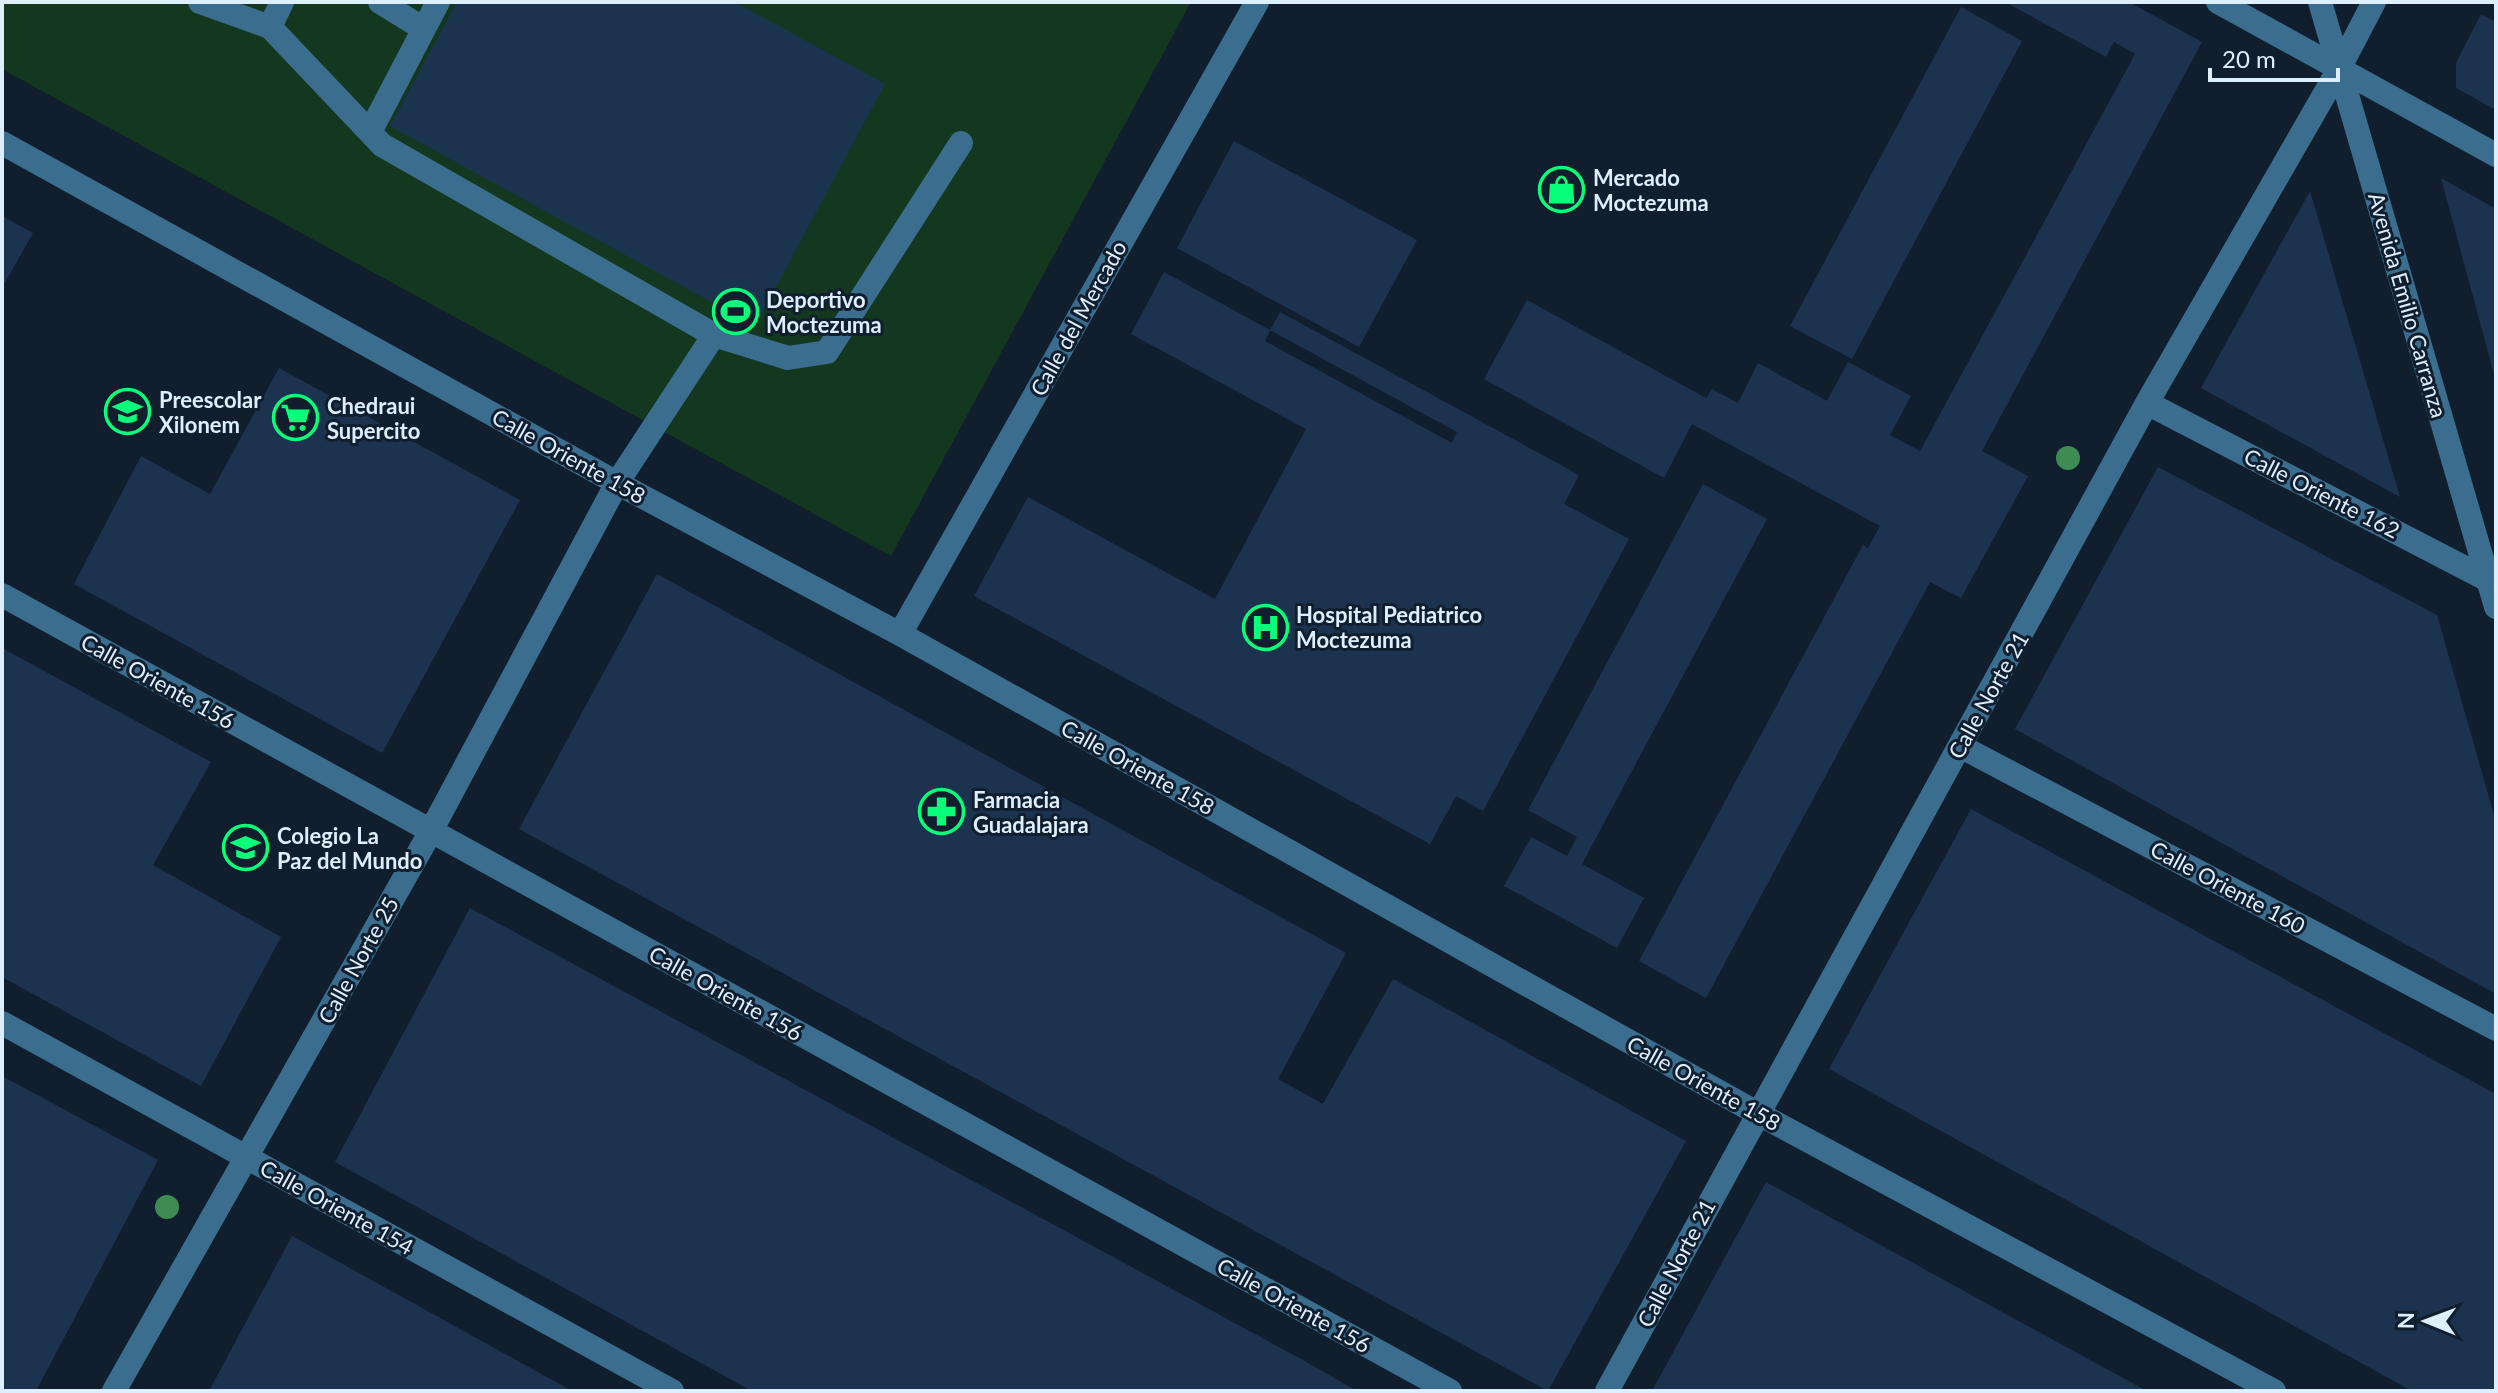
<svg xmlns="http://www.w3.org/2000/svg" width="2498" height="1393" font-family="Lato,sans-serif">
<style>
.pitch{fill:#13381f}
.building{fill:#1c3350}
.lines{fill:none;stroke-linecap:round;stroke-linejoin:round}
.minor{stroke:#3a6d8e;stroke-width:24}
.tree{fill:#3e8c53}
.labels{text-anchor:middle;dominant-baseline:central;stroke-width:6;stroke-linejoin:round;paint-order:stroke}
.poi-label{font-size:22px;font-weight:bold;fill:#ddefff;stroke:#111e2e;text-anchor:start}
.street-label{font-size:22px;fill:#ddefff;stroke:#111e2e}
</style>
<rect width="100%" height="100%" fill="#111e2e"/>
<!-- pitch -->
<path class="pitch" d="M2 2H1191L891 556 2 69Z"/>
<!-- building -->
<path class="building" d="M457 2H735L885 84 755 326 390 126Z
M2005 2H2129L2202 42 1982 451 2028 476 1961 598 1930 582 1706 998 1639 961 1863 545 1868 548 1880 526 1692 424 1664 478 1484 379 1527 300 1706 398 1712 389 1738 403 1758 363 1827 401 1848 362 1911 396 1890 435 1920 451 2135 54 2114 42 2106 57Z
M1961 7 2022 41 1852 359 1790 326Z
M2481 14 2496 22V110L2456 88V63Z
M1234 141 1417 240 1359 347 1177 248Z
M2441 178 2496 209V378H2495Z
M2310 191 2400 497 2201 388Z
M2 216 33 233 2 288Z
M1164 272 1270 330 1265 341 1452 443 1457 432 1270 330 1280 312 1579 475 1564 504 1629 539 1483 811 1456 796 1430 844 974 596 1028 497 1215 599 1306 429 1131 334Z
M279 368 520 500 382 753 74 584 141 456 210 494Z
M2158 467 2437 615 2496 822V994L2015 729Z
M1703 484 1767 519 1582 864 1644 898 1617 948 1504 886 1531 837 1567 856 1577 837 1528 810Z
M657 574 1346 953 1278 1079 1323 1104 1393 979 1686 1141 1548 1391 519 829Z
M2 648 211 762 153 865 281 937 201 1086 2 977Z
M1971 809 2496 1094V1391H2412L1829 1069Z
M470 908 1301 1359 1357 1391H752L335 1162Z
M2 1076 158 1160 36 1391H2Z
M1766 1182 2024 1324 2147 1391H1652Z
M292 1236 442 1319 572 1391H209Z"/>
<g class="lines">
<!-- minor -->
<path class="minor" d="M200 2 270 27
M282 2 270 27 382 145 714 335 788 358 827 352 961 143
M380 2 424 29
M2218 2 2496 155
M2320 2 2496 607
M370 132 438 2
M2 143 617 483 900 634 1757 1113 2274 1391
M2147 403 2494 583
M2 595 1450 1391
M900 634 1257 2
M1960 746 2496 1029
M2 1023 672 1391
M114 1391 431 831 617 483 714 335
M1607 1391 2147 403 2339 69 2374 2"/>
</g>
<!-- trees -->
<g class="tree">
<circle cx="2068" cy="458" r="12"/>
<circle cx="167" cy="1207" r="12"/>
</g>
<!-- icons -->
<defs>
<symbol id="shop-ring" viewBox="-11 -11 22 22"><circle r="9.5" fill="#111e2e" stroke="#09ff7a" stroke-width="1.5"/><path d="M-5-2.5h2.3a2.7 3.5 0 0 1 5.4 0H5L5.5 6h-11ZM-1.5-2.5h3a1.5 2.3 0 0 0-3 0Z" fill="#09ff7a"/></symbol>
<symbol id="stadium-ring" viewBox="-11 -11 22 22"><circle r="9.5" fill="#111e2e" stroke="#09ff7a" stroke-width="1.5"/><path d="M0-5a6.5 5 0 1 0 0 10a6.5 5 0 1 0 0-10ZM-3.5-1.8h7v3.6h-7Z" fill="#09ff7a"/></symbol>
<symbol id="school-ring" viewBox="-11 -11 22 22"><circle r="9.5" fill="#111e2e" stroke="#09ff7a" stroke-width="1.5"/><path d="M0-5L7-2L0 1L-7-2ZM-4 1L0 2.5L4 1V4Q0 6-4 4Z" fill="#09ff7a"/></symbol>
<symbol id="supermarket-ring" viewBox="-11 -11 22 22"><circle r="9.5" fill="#111e2e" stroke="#09ff7a" stroke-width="1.5"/><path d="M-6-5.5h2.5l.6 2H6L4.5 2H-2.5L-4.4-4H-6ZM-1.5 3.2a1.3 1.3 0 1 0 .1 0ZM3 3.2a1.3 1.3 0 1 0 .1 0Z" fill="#09ff7a"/></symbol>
<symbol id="hospital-ring" viewBox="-11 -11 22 22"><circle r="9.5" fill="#111e2e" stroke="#09ff7a" stroke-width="1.5"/><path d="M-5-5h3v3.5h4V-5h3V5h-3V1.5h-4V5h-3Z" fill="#09ff7a"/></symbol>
<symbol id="pharmacy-ring" viewBox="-11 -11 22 22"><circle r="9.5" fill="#111e2e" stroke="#09ff7a" stroke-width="1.5"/><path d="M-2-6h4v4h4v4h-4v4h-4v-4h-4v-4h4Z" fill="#09ff7a"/></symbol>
</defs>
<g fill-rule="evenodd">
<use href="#shop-ring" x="1536" y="164" width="51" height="51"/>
<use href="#stadium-ring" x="710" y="286" width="51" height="51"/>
<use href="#school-ring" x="102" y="386" width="51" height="51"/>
<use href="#supermarket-ring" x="270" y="392" width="51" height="51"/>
<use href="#hospital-ring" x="1240" y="602" width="51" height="51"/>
<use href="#pharmacy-ring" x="916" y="786" width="51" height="51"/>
<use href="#school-ring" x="220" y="822" width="51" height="51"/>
</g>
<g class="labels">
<!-- poi labels -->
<g class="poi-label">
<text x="1593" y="177">Mercado<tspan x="1593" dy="25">Moctezuma</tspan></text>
<text x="766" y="299">Deportivo<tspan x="766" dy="25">Moctezuma</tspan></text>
<text x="159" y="399">Preescolar<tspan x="159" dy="25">Xilonem</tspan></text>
<text x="327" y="405">Chedraui<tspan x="327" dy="25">Supercito</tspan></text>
<text x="1296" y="614">Hospital Pediatrico<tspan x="1296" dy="25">Moctezuma</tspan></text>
<text x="973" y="799">Farmacia<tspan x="973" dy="25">Guadalajara</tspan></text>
<text x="277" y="835">Colegio La<tspan x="277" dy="25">Paz del Mundo</tspan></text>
</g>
<!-- street labels -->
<g class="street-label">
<text transform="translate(2408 305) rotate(74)">Avenida Emilio Carranza</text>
<text transform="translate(1078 318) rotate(-61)">Calle del Mercado</text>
<text transform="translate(569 456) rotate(29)">Calle Oriente 158</text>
<text transform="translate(2322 493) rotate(27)">Calle Oriente 162</text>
<text transform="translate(158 681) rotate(29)">Calle Oriente 156</text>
<text transform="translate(1988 695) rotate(-61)">Calle Norte 21</text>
<text transform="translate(1138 767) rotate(29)">Calle Oriente 158</text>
<text transform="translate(2228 887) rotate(28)">Calle Oriente 160</text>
<text transform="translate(358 960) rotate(-61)">Calle Norte 25</text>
<text transform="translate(726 993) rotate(29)">Calle Oriente 156</text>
<text transform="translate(1704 1083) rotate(29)">Calle Oriente 158</text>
<text transform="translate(337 1207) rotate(29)">Calle Oriente 154</text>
<text transform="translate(1676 1263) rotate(-62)">Calle Norte 21</text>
<text transform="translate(1294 1305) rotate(29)">Calle Oriente 156</text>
</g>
</g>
<!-- border -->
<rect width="2498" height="1393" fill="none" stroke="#ddefff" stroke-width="8"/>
<!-- north arrow -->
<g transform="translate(2426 1321) rotate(271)" stroke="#111e2e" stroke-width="6" paint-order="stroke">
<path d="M0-6L14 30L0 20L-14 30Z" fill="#ddefff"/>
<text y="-12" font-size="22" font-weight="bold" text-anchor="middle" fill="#ddefff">N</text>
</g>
<!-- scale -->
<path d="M2210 68v12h128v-12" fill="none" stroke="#ddefff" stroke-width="4"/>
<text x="2222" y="68" font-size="24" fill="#ddefff" stroke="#111e2e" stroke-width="6" paint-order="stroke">20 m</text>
</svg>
